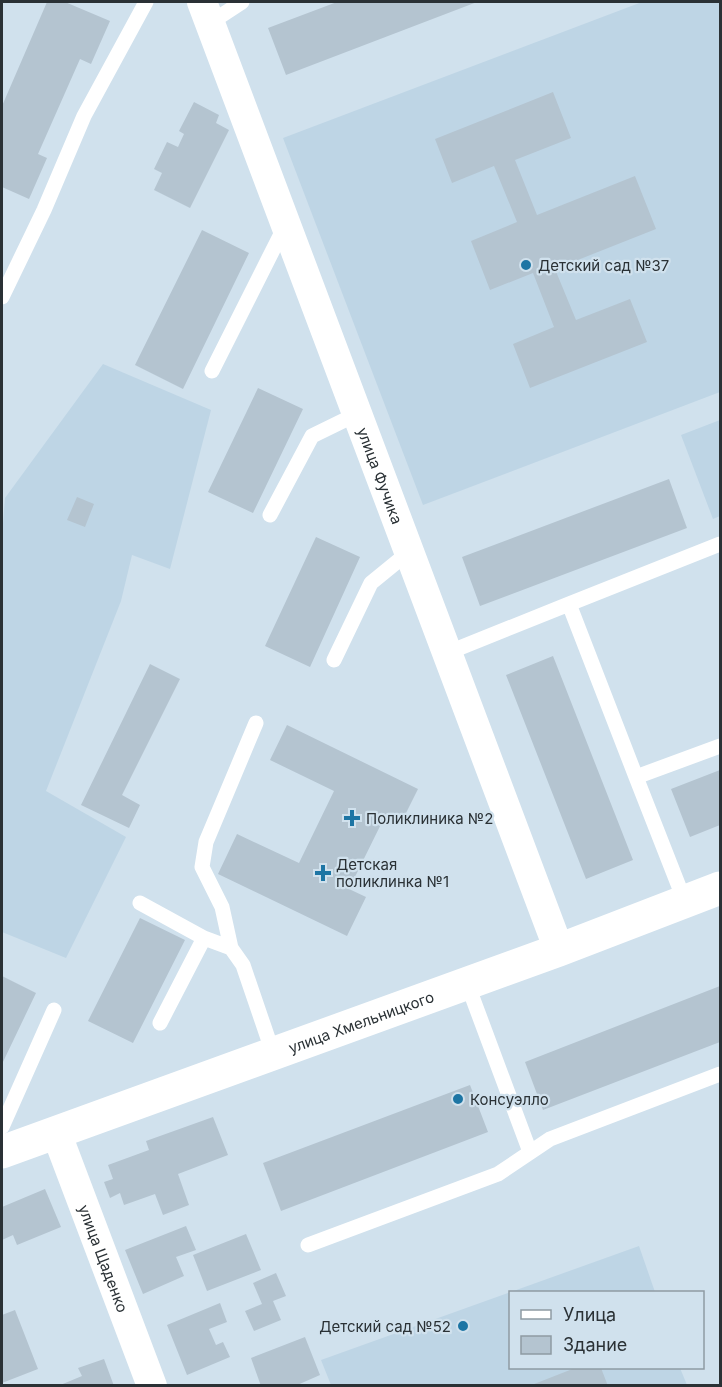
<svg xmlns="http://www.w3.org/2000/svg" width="722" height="1387" font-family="Inter,sans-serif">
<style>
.built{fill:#bed5e5}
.building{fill:#b4c4d0}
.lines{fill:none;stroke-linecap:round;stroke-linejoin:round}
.lane{stroke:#fff;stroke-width:15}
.street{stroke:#fff;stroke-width:30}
.secondary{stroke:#fff;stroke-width:33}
.poi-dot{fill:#1d75a4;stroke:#d0e1ed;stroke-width:2}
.labels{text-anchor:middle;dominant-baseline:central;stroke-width:4.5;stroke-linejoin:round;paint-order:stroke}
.poi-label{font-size:15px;fill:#2a3135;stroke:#d0e1ed;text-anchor:start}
.street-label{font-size:15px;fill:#2a3135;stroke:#d0e1ed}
</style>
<rect width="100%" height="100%" fill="#d0e1ed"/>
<!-- built -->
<path class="built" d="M642 2H720V392L423 505 283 138Z
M103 364 211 410 170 569 132 555 121 601 46 791 126 837 66 958 2 932V536L5 498Z
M720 420V516L713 519 681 435Z
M639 1246 655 1292H510V1368H680L687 1385H331L321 1360Z"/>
<!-- building -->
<path class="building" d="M47 2H65L110 21 91 64 80 59 38 154 47 158 29 199 2 187V106Z
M337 2H477L286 75 268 28Z
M553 92 571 138 515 160 537 215 635 176 656 229 555 269 576 320 630 299 647 342 530 388 513 344 554 327 533 273 490 290 471 241 517 222 494 166 452 183 435 139Z
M194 102 219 115 216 123 229 130 190 208 154 190 162 173 154 169 167 142 178 147 184 134 179 131Z
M202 230 249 253 183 389 135 365Z
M258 388 303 409 253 513 208 492Z
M669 479 687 528 480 606 462 557Z
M77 497 94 504 85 527 67 520Z
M316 537 360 557 310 667 265 646Z
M553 656 633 860 586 879 506 675Z
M150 664 180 679 122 795 140 805 129 828 81 805Z
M287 725 418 789 402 821 386 814 349 889 366 897 347 936 218 874 237 834 299 863 334 791 270 760Z
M720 770V825L690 837 671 789Z
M140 918 185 940 133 1043 88 1021Z
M2 976 36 993 2 1064Z
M720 986V1042L543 1110 525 1062Z
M470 1085 488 1132 281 1211 263 1163Z
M213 1117 228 1155 178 1174 189 1205 163 1215 155 1194 124 1205 120 1193 110 1198 104 1182 113 1179 108 1165 149 1150 146 1141Z
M45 1189 61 1227 17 1245 13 1235 2 1240V1207Z
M186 1226 196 1250 176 1257 184 1276 143 1294 125 1250Z
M246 1234 261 1270 207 1291 193 1255Z
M276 1273 286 1296 273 1301 281 1320 254 1331 245 1311 262 1304 253 1283Z
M220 1303 227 1322 209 1329 216 1345 223 1342 230 1357 187 1375 167 1325Z
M15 1310 38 1369 2 1383V1315Z
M305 1337 320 1375 295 1386H261L251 1358Z
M104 1359 114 1386H58L82 1376 78 1368Z
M575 1368H601L608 1386H529Z"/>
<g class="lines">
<!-- lane -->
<path class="lane" d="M210 23 242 2
M2 297 44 210 84 116 146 2
M212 371 286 224
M270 515 312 436 357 414
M569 604 720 544
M447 653 569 604 636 777
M334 660 371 583 409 552
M685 902 636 777 720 746
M140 903 204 938
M231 948 222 907 202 867 206 842 256 723
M467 983 530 1152
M160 1023 204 938 231 948 243 965 273 1053
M2 1127 54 1010
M308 1245 498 1174 550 1139 720 1074"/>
<!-- street -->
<g class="street">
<path id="s1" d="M202 2 559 950"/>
<path id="s2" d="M56 1132 152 1386"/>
</g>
<!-- secondary -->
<path class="secondary" id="s3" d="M2 1152 559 950 720 888"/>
</g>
<!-- markers -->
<g class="poi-dot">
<circle cx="526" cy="265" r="6"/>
<path d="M349 809h6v6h6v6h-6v6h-6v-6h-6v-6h6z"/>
<path d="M320 864h6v6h6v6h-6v6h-6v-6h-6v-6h6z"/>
<circle cx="458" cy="1099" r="6"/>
<circle cx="463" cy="1326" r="6"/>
</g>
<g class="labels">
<!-- poi labels -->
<g class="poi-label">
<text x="538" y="265">Детский сад №37</text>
<text x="366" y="818">Поликлиника №2</text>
<text x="336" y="864">Детская<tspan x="336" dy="17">поликлинка №1</tspan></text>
<text x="470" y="1099">Консуэлло</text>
<text x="451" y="1326" text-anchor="end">Детский сад №52</text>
</g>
<!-- street labels -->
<g class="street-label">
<text stroke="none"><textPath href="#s1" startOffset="506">улица Фучика</textPath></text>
<text stroke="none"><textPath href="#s3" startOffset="382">улица Хмельницкого</textPath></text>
<text stroke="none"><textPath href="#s2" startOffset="135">улица Щаденко</textPath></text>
</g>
</g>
<!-- border -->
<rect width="722" height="1387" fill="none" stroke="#2a3135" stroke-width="6"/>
<!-- legend -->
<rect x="509" y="1291" width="195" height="78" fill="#d0e1ed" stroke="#8e9ba3" stroke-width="1.5"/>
<rect x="521" y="1310" width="30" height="9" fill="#ffffff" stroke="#8e9ba3" stroke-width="1.5"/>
<text x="563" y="1321" font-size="18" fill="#2a3135">Улица</text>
<rect x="521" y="1336" width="30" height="18" fill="#b4c4d0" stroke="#8e9ba3" stroke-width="1.5"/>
<text x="563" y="1351" font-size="18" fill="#2a3135">Здание</text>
</svg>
